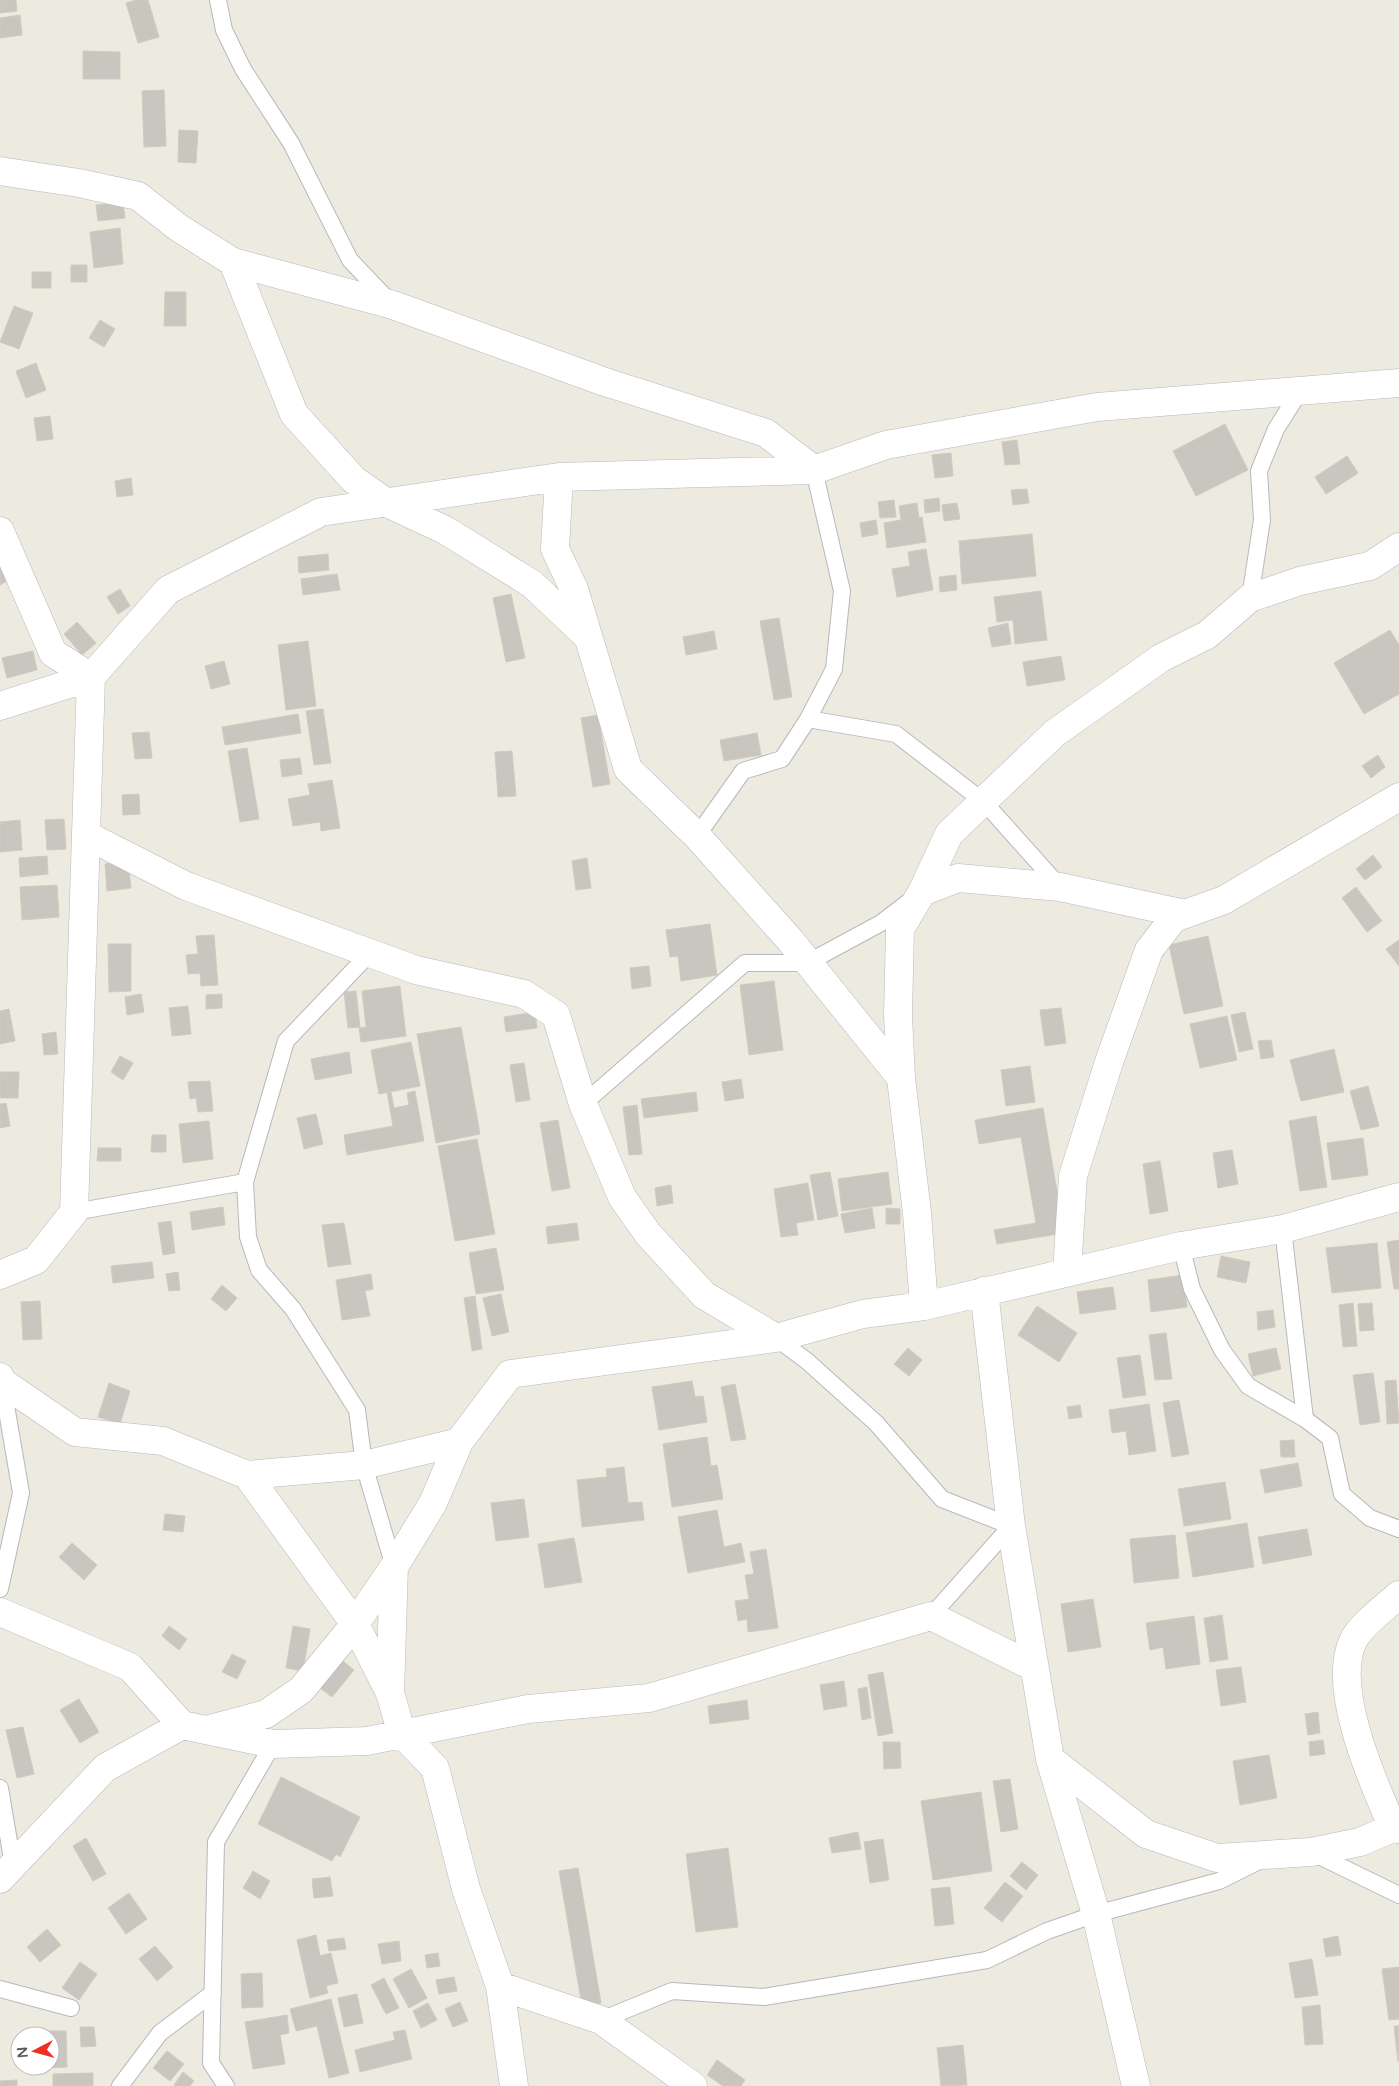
<svg xmlns="http://www.w3.org/2000/svg" width="1399" height="2086" font-family="'Varela Round',sans-serif">
<style>
.building{fill:#c9c6bf;stroke:#d1cbbe}
.lines{fill:none;stroke-linecap:round;stroke-linejoin:round}
.service-casing{stroke:#b6b8bd;stroke-width:18}
.minor-casing{stroke:#b6b8bd;stroke-width:29}
.service{stroke:#fff;stroke-width:16}
.minor{stroke:#fff;stroke-width:28}
</style>
<rect width="100%" height="100%" fill="#edeae0"/>
<!-- building -->
<path class="building" d="M0 0H16L17 11 0 13Z
M136 0H148L159 37 138 43 126 3Z
M20 15 22 35 0 38V18Z
M83 51 120 52V79H83Z
M164 90 166 146 144 147 142 91Z
M179 130 198 131 196 163 178 162Z
M123 202 125 218 98 221 96 205Z
M120 228 123 264 94 268 90 232Z
M71 265H87V282H71Z
M32 272H51V288H32Z
M165 292H186V326H164Z
M14 306 33 313 19 349 0 342Z
M100 320 115 329 104 347 89 338Z
M36 363 46 390 26 398 16 371Z
M50 416 53 439 37 441 34 418Z
M1225 424 1248 470 1196 496 1173 451Z
M1017 440 1020 464 1005 465 1002 442Z
M951 453 953 476 935 478 932 455Z
M1347 456 1358 473 1326 494 1315 477Z
M131 478 133 495 117 497 115 481Z
M1027 489 1029 503 1013 505 1011 490Z
M939 498 940 511 925 513 924 500Z
M894 500 896 517 880 518 878 502Z
M917 503 919 518 922 517 926 542 887 548 884 523 901 520 899 506Z
M957 503 960 519 944 521 942 505Z
M876 520 878 534 862 537 860 523Z
M1032 534 1036 576 962 584 959 541Z
M926 549 933 590 897 597 892 569 910 566 908 552Z
M328 554 329 570 299 573 298 557Z
M0 556 12 578 0 585Z
M337 574 340 590 303 595 301 579Z
M956 575 957 590 940 592 939 577Z
M120 589 130 606 118 614 107 597Z
M1041 591 1047 640 1015 644 1013 620 997 622 994 597Z
M511 594 525 658 506 662 493 598Z
M779 618 792 697 774 700 760 621Z
M77 622 96 643 82 655 64 634Z
M1008 623 1011 644 992 647 988 628Z
M1390 630 1399 645V694L1364 714 1334 663Z
M714 631 717 649 686 655 683 637Z
M308 641 316 706 286 710 278 645Z
M33 651 37 670 7 678 2 658Z
M1061 656 1065 680 1027 686 1023 662Z
M224 661 230 684 211 689 205 666Z
M323 709 331 763 314 765 306 711Z
M298 714 301 733 225 745 222 727Z
M598 715 610 784 593 787 581 718Z
M149 732 152 758 135 759 132 733Z
M757 733 761 755 724 761 720 740Z
M247 748 259 819 240 822 228 751Z
M512 751 516 796 498 797 495 752Z
M1378 755 1385 767 1371 778 1362 766Z
M300 758 302 774 282 777 280 760Z
M332 780 340 828 321 831 320 822 293 826 288 799 310 795 308 784Z
M139 794 140 814 123 815 122 795Z
M64 819 66 849 47 850 45 820Z
M20 820 22 850 0 852V822Z
M1373 855 1382 867 1365 880 1356 869Z
M47 856 48 874 20 877 19 858Z
M587 858 591 888 576 890 572 861Z
M128 861 131 888 107 891 105 864Z
M57 885 59 917 22 920 20 887Z
M1356 887 1382 921 1367 932 1342 898Z
M710 924 717 975 681 981 678 956 670 957 666 930Z
M214 935 218 985 201 986 200 973 188 974 186 955 198 954 196 936Z
M1208 936 1223 1006 1184 1014 1169 945Z
M1399 940V966L1386 949Z
M108 944H131V991L109 992Z
M649 966 651 986 632 989 630 968Z
M774 981 783 1050 749 1055 740 985Z
M400 986 406 1036 361 1042 359 1028 366 1027 362 991Z
M356 991 360 1027 348 1028 344 992Z
M141 994 144 1012 127 1015 125 997Z
M222 994V1008L206 1009V995Z
M188 1006 191 1034 172 1036 169 1008Z
M1061 1008 1066 1043 1045 1046 1040 1010Z
M9 1009 15 1041 0 1044V1011Z
M535 1012 537 1028 506 1032 504 1017Z
M1245 1012 1253 1049 1239 1052 1231 1015Z
M1227 1016 1237 1060 1200 1068 1190 1024Z
M461 1027 480 1134 436 1143 417 1034Z
M56 1032 58 1054 44 1055 42 1034Z
M1271 1040 1274 1057 1261 1059 1258 1041Z
M411 1042 420 1086 379 1094 371 1050Z
M1334 1049 1344 1092 1301 1101 1290 1060Z
M349 1052 352 1073 315 1080 311 1059Z
M120 1056 133 1063 123 1080 111 1072Z
M524 1063 530 1100 516 1102 510 1065Z
M1030 1066 1035 1102 1006 1106 1001 1070Z
M0 1072H19L18 1098H0Z
M741 1079 744 1098 725 1101 722 1082Z
M210 1081 213 1111 198 1112 196 1098 190 1099 188 1082Z
M1368 1086 1379 1126 1361 1130 1350 1091Z
M415 1091 424 1141 347 1155 344 1135 393 1126 387 1092H391L394 1108 409 1105 407 1093Z
M696 1092 698 1111 644 1118 641 1099Z
M6 1103 10 1126 0 1128V1104Z
M637 1105 642 1154 629 1155 623 1107Z
M1043 1108 1064 1233 997 1244 994 1230 1036 1223 1021 1137 979 1144 975 1120Z
M316 1114 323 1144 304 1149 297 1118Z
M1316 1116 1327 1187 1300 1191 1289 1121Z
M558 1120 570 1188 552 1191 540 1123Z
M209 1121 213 1159 183 1163 179 1124Z
M152 1135H166V1152H151Z
M1363 1138 1368 1175 1332 1180 1327 1143Z
M477 1139 495 1234 455 1241 438 1146Z
M98 1148H121V1161H97Z
M1232 1150 1238 1184 1218 1188 1213 1153Z
M1160 1161 1168 1211 1150 1214 1143 1164Z
M830 1172 838 1216 818 1220 810 1175Z
M888 1172 892 1204 842 1211 838 1179Z
M808 1183 814 1220 796 1223 798 1235 781 1237 774 1189Z
M671 1185 673 1203 657 1206 655 1188Z
M223 1207 225 1225 192 1230 190 1212Z
M872 1208 875 1228 845 1233 841 1214Z
M886 1208 900 1209V1224H886Z
M171 1221 175 1253 163 1255 158 1223Z
M344 1223 351 1264 328 1267 322 1225Z
M577 1223 579 1240 548 1244 546 1227Z
M1399 1240V1289H1394L1387 1242Z
M1377 1243 1381 1288 1332 1293 1326 1248Z
M496 1248 504 1290 476 1294 469 1253Z
M1221 1256 1250 1262 1246 1283 1217 1277Z
M152 1262 154 1278 113 1283 111 1266Z
M178 1272 180 1290 169 1291 166 1274Z
M371 1274 373 1289 365 1291 370 1316 342 1320 336 1280Z
M1183 1275 1187 1307 1151 1312 1148 1280Z
M222 1285 237 1298 226 1311 211 1299Z
M1113 1287 1116 1309 1080 1314 1077 1292Z
M501 1294 509 1332 492 1336 483 1298Z
M475 1296 482 1349 472 1351 464 1298Z
M40 1301 42 1339 23 1340 21 1302Z
M1353 1303 1357 1346 1343 1347 1339 1305Z
M1372 1303 1374 1330 1360 1331 1358 1304Z
M1037 1306 1077 1333 1059 1362 1018 1335Z
M1273 1310 1275 1327 1258 1330 1257 1312Z
M1166 1333 1172 1379 1155 1380 1149 1335Z
M908 1348 922 1360 909 1376 894 1364Z
M1276 1348 1281 1369 1253 1376 1248 1354Z
M1140 1355 1146 1395 1123 1398 1117 1358Z
M1373 1373 1380 1422 1360 1425 1353 1375Z
M1396 1380 1399 1423 1387 1424 1385 1381Z
M692 1381 695 1397 703 1396 707 1422 659 1430 652 1387Z
M109 1383 130 1391 120 1424 98 1417Z
M735 1384 746 1439 731 1441 721 1387Z
M1179 1400 1189 1454 1172 1457 1163 1403Z
M1149 1404 1156 1451 1129 1455 1126 1431 1112 1433 1109 1410Z
M1080 1405 1082 1417 1069 1419 1067 1407Z
M707 1437 711 1466 717 1465 723 1499 672 1507 663 1444Z
M1294 1440 1295 1457H1281L1280 1441Z
M1298 1463 1302 1486 1265 1493 1260 1470Z
M624 1467 628 1503 642 1502 644 1520 582 1527 577 1480 607 1477 606 1469Z
M1225 1482 1231 1519 1184 1526 1178 1489Z
M524 1499 529 1537 496 1541 491 1503Z
M717 1510 724 1547 741 1543 745 1562 688 1573 678 1517Z
M165 1514 185 1516 183 1532 163 1530Z
M1247 1523 1254 1567 1193 1577 1186 1533Z
M1307 1529 1312 1555 1263 1564 1258 1537Z
M1175 1535 1179 1578 1134 1583 1130 1539Z
M574 1538 582 1582 545 1588 538 1544Z
M72 1543 97 1565 84 1580 59 1557Z
M766 1549 778 1628 748 1632 747 1619 738 1621 735 1601 749 1599 745 1575 754 1574 750 1552Z
M1093 1599 1101 1647 1068 1652 1061 1604Z
M1222 1615 1228 1659 1210 1662 1204 1618Z
M1194 1616 1200 1664 1166 1669 1163 1647 1150 1650 1146 1623Z
M169 1626 187 1639 179 1650 162 1636Z
M293 1626 310 1629 303 1671 286 1668Z
M232 1654 246 1661 237 1679 222 1672Z
M339 1658 354 1670 332 1697 316 1685Z
M1241 1667 1246 1702 1221 1706 1216 1670Z
M883 1672 893 1733 878 1736 868 1675Z
M844 1681 847 1706 824 1710 820 1685Z
M867 1687 871 1718 862 1720 858 1689Z
M79 1699 99 1732 80 1743 60 1710Z
M747 1700 749 1719 710 1724 708 1706Z
M1318 1712 1320 1733 1308 1735 1305 1714Z
M23 1727 34 1774 17 1778 6 1730Z
M1323 1740 1325 1754 1310 1756 1309 1742Z
M883 1742H900L901 1768 884 1769Z
M1269 1755 1277 1798 1240 1805 1233 1761Z
M281 1777 360 1817 340 1857 336 1854 332 1861 258 1824Z
M1010 1779 1018 1829 1001 1832 993 1781Z
M981 1792 992 1871 933 1880 921 1801Z
M858 1832 861 1849 832 1853 829 1838Z
M86 1838 106 1874 93 1881 73 1846Z
M883 1839 889 1880 870 1883 864 1842Z
M728 1848 738 1927 696 1932 686 1854Z
M1022 1862 1038 1875 1026 1890 1010 1876Z
M578 1868 601 2003 582 2006 559 1871Z
M253 1871 270 1881 260 1899 243 1888Z
M330 1877 333 1896 314 1898 312 1879Z
M1005 1882 1023 1896 1002 1922 984 1908Z
M950 1887 954 1924 935 1926 931 1889Z
M129 1893 147 1919 126 1934 108 1908Z
M47 1929 61 1945 40 1962 27 1947Z
M316 1935 320 1956 331 1953 338 1983 326 1986 328 1993 310 1998 297 1940Z
M1338 1936 1341 1955 1326 1957 1323 1939Z
M344 1938 346 1949 329 1951 327 1940Z
M399 1941 401 1961 382 1964 378 1944Z
M155 1946 173 1967 157 1981 139 1959Z
M438 1953 440 1966 427 1968 425 1955Z
M1312 1959 1318 1995 1295 1998 1289 1963Z
M80 1962 97 1974 79 2000 62 1988Z
M1399 1967V2019L1389 2020 1382 1969Z
M411 1969 427 1998 409 2008 393 1979Z
M262 1973 263 2007 242 2008 241 1974Z
M454 1977 457 1991 439 1994 436 1980Z
M384 1978 399 2008 386 2014 371 1985Z
M357 1994 363 2023 344 2027 338 1998Z
M331 1999 349 2073 329 2078 317 2026 296 2031 290 2009Z
M460 2002 468 2021 453 2027 445 2009Z
M428 2003 437 2020 421 2028 413 2011Z
M1320 2005 1323 2044 1305 2045 1302 2007Z
M287 2015 289 2033 280 2035 285 2064 253 2069 245 2022Z
M1394 2026H1399L1398 2062Z
M80 2027H94L96 2046 81 2047Z
M405 2030 412 2059 360 2072 355 2050 395 2040 393 2032Z
M49 2031H66L67 2067 50 2068Z
M963 2045 967 2085 941 2086 937 2048Z
M167 2051 184 2064 170 2081 153 2068Z
M717 2060 745 2080 741 2086H723L707 2075Z
M183 2072 194 2081 190 2086H176L174 2085Z
M93 2073V2086H53V2074Z
M17 2080V2086H0V2081Z"/>
<g class="lines">
<defs>
<path id="service" d="M218 0 224 30 243 69 291 143 350 260 390 302
M1250 598 1262 520 1259 471 1276 429 1300 391
M808 719 896 734 984 802 1060 887
M697 836 743 771 782 759 808 719 834 669 842 591 814 470
M370 953 286 1041 245 1182 248 1237 259 1270 293 1309 357 1410 364 1465 394 1567
M583 1104 745 963H807L881 923 911 900
M74 1212 245 1182
M1283 1229 1305 1419
M1181 1246 1192 1289 1222 1350 1248 1386 1305 1419 1330 1438 1342 1494 1370 1518 1399 1529
M776 1338 807 1361 876 1423 942 1499 1011 1526 931 1616
M0 1589 21 1493 2 1382
M0 1788 13 1865
M1311 1852 1399 1895
M0 1989 71 2008
M601 2020 672 1991 764 1997 987 1960 1047 1931 1096 1914 1219 1881 1259 1861
M120 2086 160 2033 213 1993
M226 2086 211 2063 216 1842 273 1744"/>
<path id="minor" d="M0 171 79 183 138 196 179 228 233 262 393 305 605 382 766 433 814 470
M233 262 294 414 354 480 387 503 445 530 532 584 586 635
M559 477 555 549 574 589 628 769 697 836 790 940 901 1078
M0 531 53 653 91 677 74 1212 36 1260 0 1275
M0 706 91 677 168 590 321 512 559 477 814 470 886 445 1097 407 1399 383
M86 835 186 886 416 970 524 994 556 1015 583 1104 622 1197 648 1234 704 1295 776 1338
M922 892 958 878 1060 887 1185 914
M1067 1272 1073 1176 1109 1062 1149 950 1174 918 1224 900 1399 797
M984 1291 1011 1526 1050 1759 1146 1834 1217 1858 1311 1852 1360 1842 1393 1828 1399 1829
M924 1306 917 1213 901 1078 898 1015 900 929 922 892 949 834 1055 733 1161 658 1207 635 1250 598 1300 581 1370 566 1399 547
M0 1377 2 1382 75 1432 163 1441 247 1475 364 1465 459 1442 510 1374 776 1338 863 1314 924 1306 1181 1246 1283 1229 1399 1197
M247 1475 355 1624 390 1693 394 1567
M0 1612 130 1667 182 1725 273 1744 367 1741 528 1709 649 1698 931 1616 1034 1667
M390 1693 402 1734 435 1768 466 1889 500 1986 514 2086
M210 1729 266 1714 301 1690 355 1624 394 1567 433 1503 459 1442
M1050 1759 1096 1914 1136 2086
M1393 1828C1373 1782 1331 1689 1353 1641 1359 1627 1387 1605 1399 1595
M0 1879 105 1768 182 1725
M500 1986 601 2020 693 2086"/>
</defs>
<!-- service casing -->
<use href="#service" class="service-casing"/>
<!-- minor casing -->
<use href="#minor" class="minor-casing"/>
<!-- service -->
<use href="#service" class="service"/>
<!-- minor -->
<use href="#minor" class="minor"/>
</g>
<!-- north arrow -->
<g transform="translate(35 2051) rotate(264)"><circle r="24" fill="#ffffff" stroke="#bdbec0"/>
<path d="M0-4L9 19L0 12L-9 19Z" fill="#f02e22"/>
<text y="-8" font-size="14" font-weight="bold" text-anchor="middle" fill="#595d62">N</text>
</g>
</svg>
